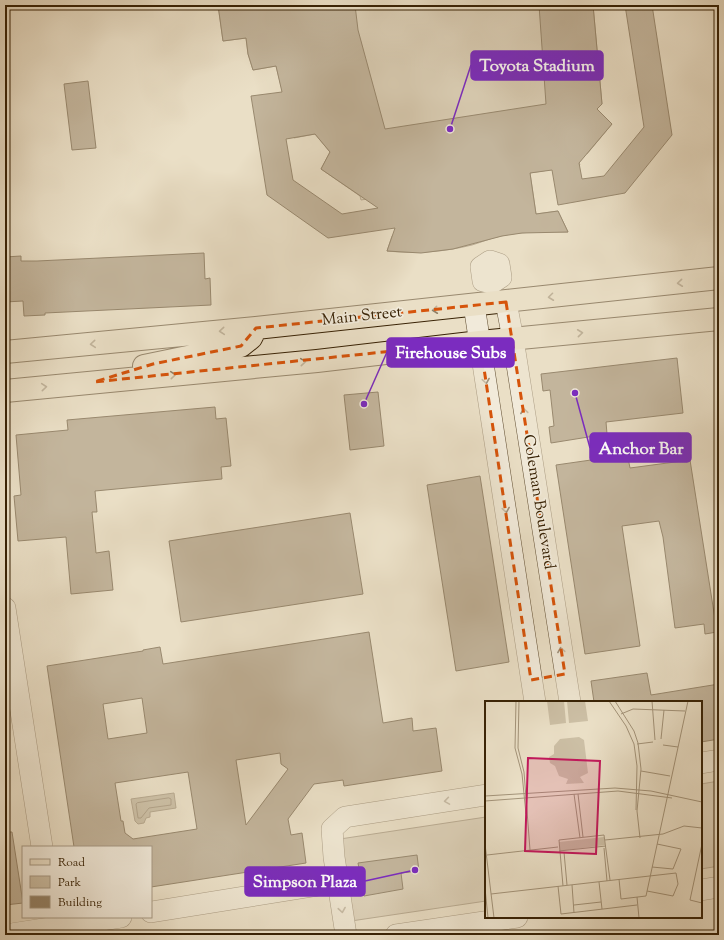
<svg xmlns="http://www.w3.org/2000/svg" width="724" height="940" font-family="'Sorts Mill Goudy',serif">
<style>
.green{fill:#ccbfa5;stroke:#827055}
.water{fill:#ad9f84;stroke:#7e6d51}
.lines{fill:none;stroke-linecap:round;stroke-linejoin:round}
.shore{stroke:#726044;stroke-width:1}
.building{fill:#958469;stroke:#382205;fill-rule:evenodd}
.minor-casing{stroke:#645135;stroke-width:22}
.major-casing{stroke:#382205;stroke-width:24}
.minor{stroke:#f1eada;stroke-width:21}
.major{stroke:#eadfc6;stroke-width:22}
.oneway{stroke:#918066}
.oneway2{stroke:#9e907a}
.marked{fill:none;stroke:#d6540b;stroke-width:3;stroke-dasharray:8 5;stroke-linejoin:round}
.labels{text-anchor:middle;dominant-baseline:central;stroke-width:3.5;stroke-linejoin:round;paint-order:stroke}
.street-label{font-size:16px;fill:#382205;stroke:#f1eada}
.inset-road{fill:none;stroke:#a39379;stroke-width:1}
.view{fill:#c2185b;fill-opacity:0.15;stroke:#c2185b;stroke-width:2}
.inset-edge{fill:none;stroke:#382205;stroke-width:2}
.leader{fill:none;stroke:#7b2cbf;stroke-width:1.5}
.callout-dot{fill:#7b2cbf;stroke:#f1eada;stroke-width:1.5}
.callout{fill:#7b2cbf;stroke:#7b2cbf;stroke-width:1.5}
.callout-label{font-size:17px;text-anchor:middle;font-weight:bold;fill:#fff}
</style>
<rect width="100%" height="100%" fill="#eadfc6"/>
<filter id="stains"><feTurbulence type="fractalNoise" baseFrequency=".005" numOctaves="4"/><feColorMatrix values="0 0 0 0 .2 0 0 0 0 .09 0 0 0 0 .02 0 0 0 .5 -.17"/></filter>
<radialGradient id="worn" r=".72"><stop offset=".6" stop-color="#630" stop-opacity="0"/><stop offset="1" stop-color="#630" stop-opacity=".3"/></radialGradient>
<!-- green -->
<path class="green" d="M218 5H593L602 104 597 109 612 124 587 154 569 142 580 165 530 173 536 214 558 211 568 232C546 232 523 231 501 236 491 238 482 242 472 245 444 252 416 254 387 251L392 236 418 231 410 192 361 200 360 196 321 169 330 152 315 134 294 138 276 66 253 70 248 54 246 38 223 41Z
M719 781V866L701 869V784Z
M486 817V901L351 921 340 839Z"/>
<!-- water -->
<path class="water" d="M174 793 176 808 150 812V817L146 818 144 823 138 824 135 821 131 799Z"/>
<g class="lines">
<!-- shore -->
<path class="shore" d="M169 798 171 799V805L149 808 141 818H138L136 804 137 803Z"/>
</g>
<!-- building -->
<path class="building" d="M218 5H355L358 30 385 129 546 104 539 5H593L602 104 597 109 612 124 579 163 582 179 604 176 644 127 625 5H652L672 135 625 193 558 205 552 170 530 173 536 214 558 211 568 232 522 233 502 236 453 249 421 253 387 251 395 228 328 238 267 195 251 96 282 92 276 66 253 70 248 54 246 38 223 41ZM315 134 330 152 321 169 378 208 342 214 293 180 286 139Z
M88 81 96 148 72 150 64 84Z
M204 253 205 279 210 278 211 305 45 313V315L24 316 23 301 5 302V257L21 256V261H37Z
M677 358 683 413 606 422 607 434 551 443 549 427 554 426 550 390 543 391 541 374Z
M378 392 384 446 350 450 344 395Z
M215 407 216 419 226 418 231 466 221 467 222 479 95 491 97 512H92L96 553 109 551 113 590 71 594 66 537 18 541 14 496 21 495 16 435 68 430 67 420Z
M612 457V461L628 458 630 468 690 460 717 632 705 634 704 624 675 628 663 537 659 521 622 526 640 646 585 654 556 465Z
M480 476 509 662 456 671 427 485Z
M350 513 363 594 181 622 169 541Z
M369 632 383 723 412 718 413 731 436 728 442 771 344 786 343 780 314 784 288 819 291 835 302 833 306 863 151 887V847H74L47 666 143 651V650L160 647 163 664ZM142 698 147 733 108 739 103 704ZM280 753 281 764 288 769 246 825 236 760ZM188 772 197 829 133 839 125 833 123 821H121L115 783Z
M647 673 651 695 719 684V739L701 742V702H594L591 681Z
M5 832H12L23 903 5 905Z
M417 855 419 871 401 873 403 889 364 896 358 863Z"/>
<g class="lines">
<defs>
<path id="minor" d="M490 261 499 264 501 277 492 283 483 281 481 267Z
M506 302 513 339 570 702
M474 305 535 702
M5 608 42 847
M701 763 719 760
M701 890 719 887
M151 912 338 882
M5 935 121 917
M346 935 334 857 332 829 345 817 486 795
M396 935 517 917"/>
<path id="major" d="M5 352 256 328 719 278
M144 366 241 346 251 338 256 328
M5 391 317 361 480 342 719 319"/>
</defs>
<!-- minor casing -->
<use href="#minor" class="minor-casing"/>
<!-- major casing -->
<use href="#major" class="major-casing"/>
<!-- minor -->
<use href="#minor" class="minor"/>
<!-- major -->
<use href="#major" class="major"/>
</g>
<!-- one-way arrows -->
<defs><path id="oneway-chevron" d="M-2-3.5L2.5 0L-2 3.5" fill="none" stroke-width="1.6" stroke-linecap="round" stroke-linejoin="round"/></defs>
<g class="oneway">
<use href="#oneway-chevron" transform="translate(680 283) rotate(174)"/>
<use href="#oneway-chevron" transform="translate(551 297) rotate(173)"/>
<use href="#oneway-chevron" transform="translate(435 310) rotate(174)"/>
<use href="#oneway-chevron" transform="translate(222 331) rotate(175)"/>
<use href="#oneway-chevron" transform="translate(580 333) rotate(-6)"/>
<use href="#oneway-chevron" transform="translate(93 344) rotate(175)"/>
<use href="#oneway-chevron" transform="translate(303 362) rotate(-5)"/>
<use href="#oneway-chevron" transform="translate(173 375) rotate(-5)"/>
<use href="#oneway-chevron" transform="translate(44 387) rotate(-5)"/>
</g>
<g class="oneway2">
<use href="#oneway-chevron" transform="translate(486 381) rotate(81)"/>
<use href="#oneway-chevron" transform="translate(524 411) rotate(-99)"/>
<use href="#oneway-chevron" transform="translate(506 510) rotate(81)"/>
<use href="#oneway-chevron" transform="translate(561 650) rotate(-99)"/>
<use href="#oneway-chevron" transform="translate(447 801) rotate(171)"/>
<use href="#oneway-chevron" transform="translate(342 910) rotate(81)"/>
</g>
<!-- marked area -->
<path d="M0 0H724V940H0ZM506 302 565 674 531 680 480 342 94 382 153 364 241 346 256 328Z" fill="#eadfc6" fill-opacity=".55" fill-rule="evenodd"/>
<path class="marked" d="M506 302 565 674 531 680 480 342 94 382 153 364 241 346 256 328Z"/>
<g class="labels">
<!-- street labels -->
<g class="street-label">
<text transform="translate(362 317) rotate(-6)">Main Street</text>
<text transform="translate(538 502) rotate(81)">Coleman Boulevard</text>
</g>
</g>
<!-- overview -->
<g transform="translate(485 701)">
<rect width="217" height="217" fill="#eadfc6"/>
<path d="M62 0H79L81 22 65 24ZM82 0H100L103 20 84 22ZM94 36 99 39 103 72 95 76 99 82 81 83 83 78 74 75 70 65 65 62 64 56 69 53V45L75 38ZM119 136 120 144 75 150 74 141Z" fill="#ccbfa5"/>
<path class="inset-road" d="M31 0 30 47 37 73 41 113M34 0 33 47 39 71 45 149M124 0 141 25 149 43 152 65 151 109M130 0 149 30 153 42 156 68 152 110 155 137M167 0 170 39M136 13 148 8 200 10M176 38 179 9M152 43 168 41M178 44 193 46M156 70 185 75M89 93 95 137M93 93 98 136M0 95 130 87 166 90 217 101M0 100 133 90 187 97M120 139 178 133 199 125 217 127M0 143 9 217M217 143 205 199 217 202M119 147 122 180M74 150 121 145M79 151 82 184M2 154 73 146M167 166 188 168 196 148 172 143M134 178 136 198 161 195 203 0M114 181 117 208M87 184 89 212M73 185 76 213 152 204M78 185 74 139 119 134 125 179M0 187 3 217M6 193 191 172 193 183 188 195 162 190M152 196 154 217M89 204 116 201"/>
<path class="view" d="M43 57 115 60 111 153 40 150Z"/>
<rect width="217" height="217" class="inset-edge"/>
</g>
<!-- callouts -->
<path class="leader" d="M450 129L471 65M364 404L387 352M575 393L590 448M415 870L365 881"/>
<g class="callout-dot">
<circle cx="450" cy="129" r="4"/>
<circle cx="364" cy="404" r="4"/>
<circle cx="575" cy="393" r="4"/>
<circle cx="415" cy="870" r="4"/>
</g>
<g class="callout">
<rect x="471" y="51" width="132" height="29" rx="4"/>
<rect x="387" y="338" width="127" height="29" rx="4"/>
<rect x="590" y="433" width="101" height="29" rx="4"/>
<rect x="245" y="867" width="120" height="29" rx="4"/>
</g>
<g class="callout-label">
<text x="537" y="71">Toyota Stadium</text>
<text x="451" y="358">Firehouse Subs</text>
<text x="641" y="454">Anchor Bar</text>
<text x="305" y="887">Simpson Plaza</text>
</g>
<!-- margin -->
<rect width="724" height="940" fill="none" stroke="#eadfc6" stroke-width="20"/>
<rect x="6" y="6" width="712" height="928" fill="none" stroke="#382205" stroke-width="2"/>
<rect x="10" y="10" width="704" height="920" fill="none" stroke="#382205"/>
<!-- legend -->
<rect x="22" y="846" width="130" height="72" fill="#f1eada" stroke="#a79a85"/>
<rect x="30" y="859" width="20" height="6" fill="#eadfc6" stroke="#a79a85"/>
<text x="58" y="866" font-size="12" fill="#382205">Road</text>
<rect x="30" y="876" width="20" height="12" fill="#ccbfa5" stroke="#a79a85"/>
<text x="58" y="886" font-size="12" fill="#382205">Park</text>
<rect x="30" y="896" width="20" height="12" fill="#958469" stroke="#a79a85"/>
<text x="58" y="906" font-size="12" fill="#382205">Building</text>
<rect width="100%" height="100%" filter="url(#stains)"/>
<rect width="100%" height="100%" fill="url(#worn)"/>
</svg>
